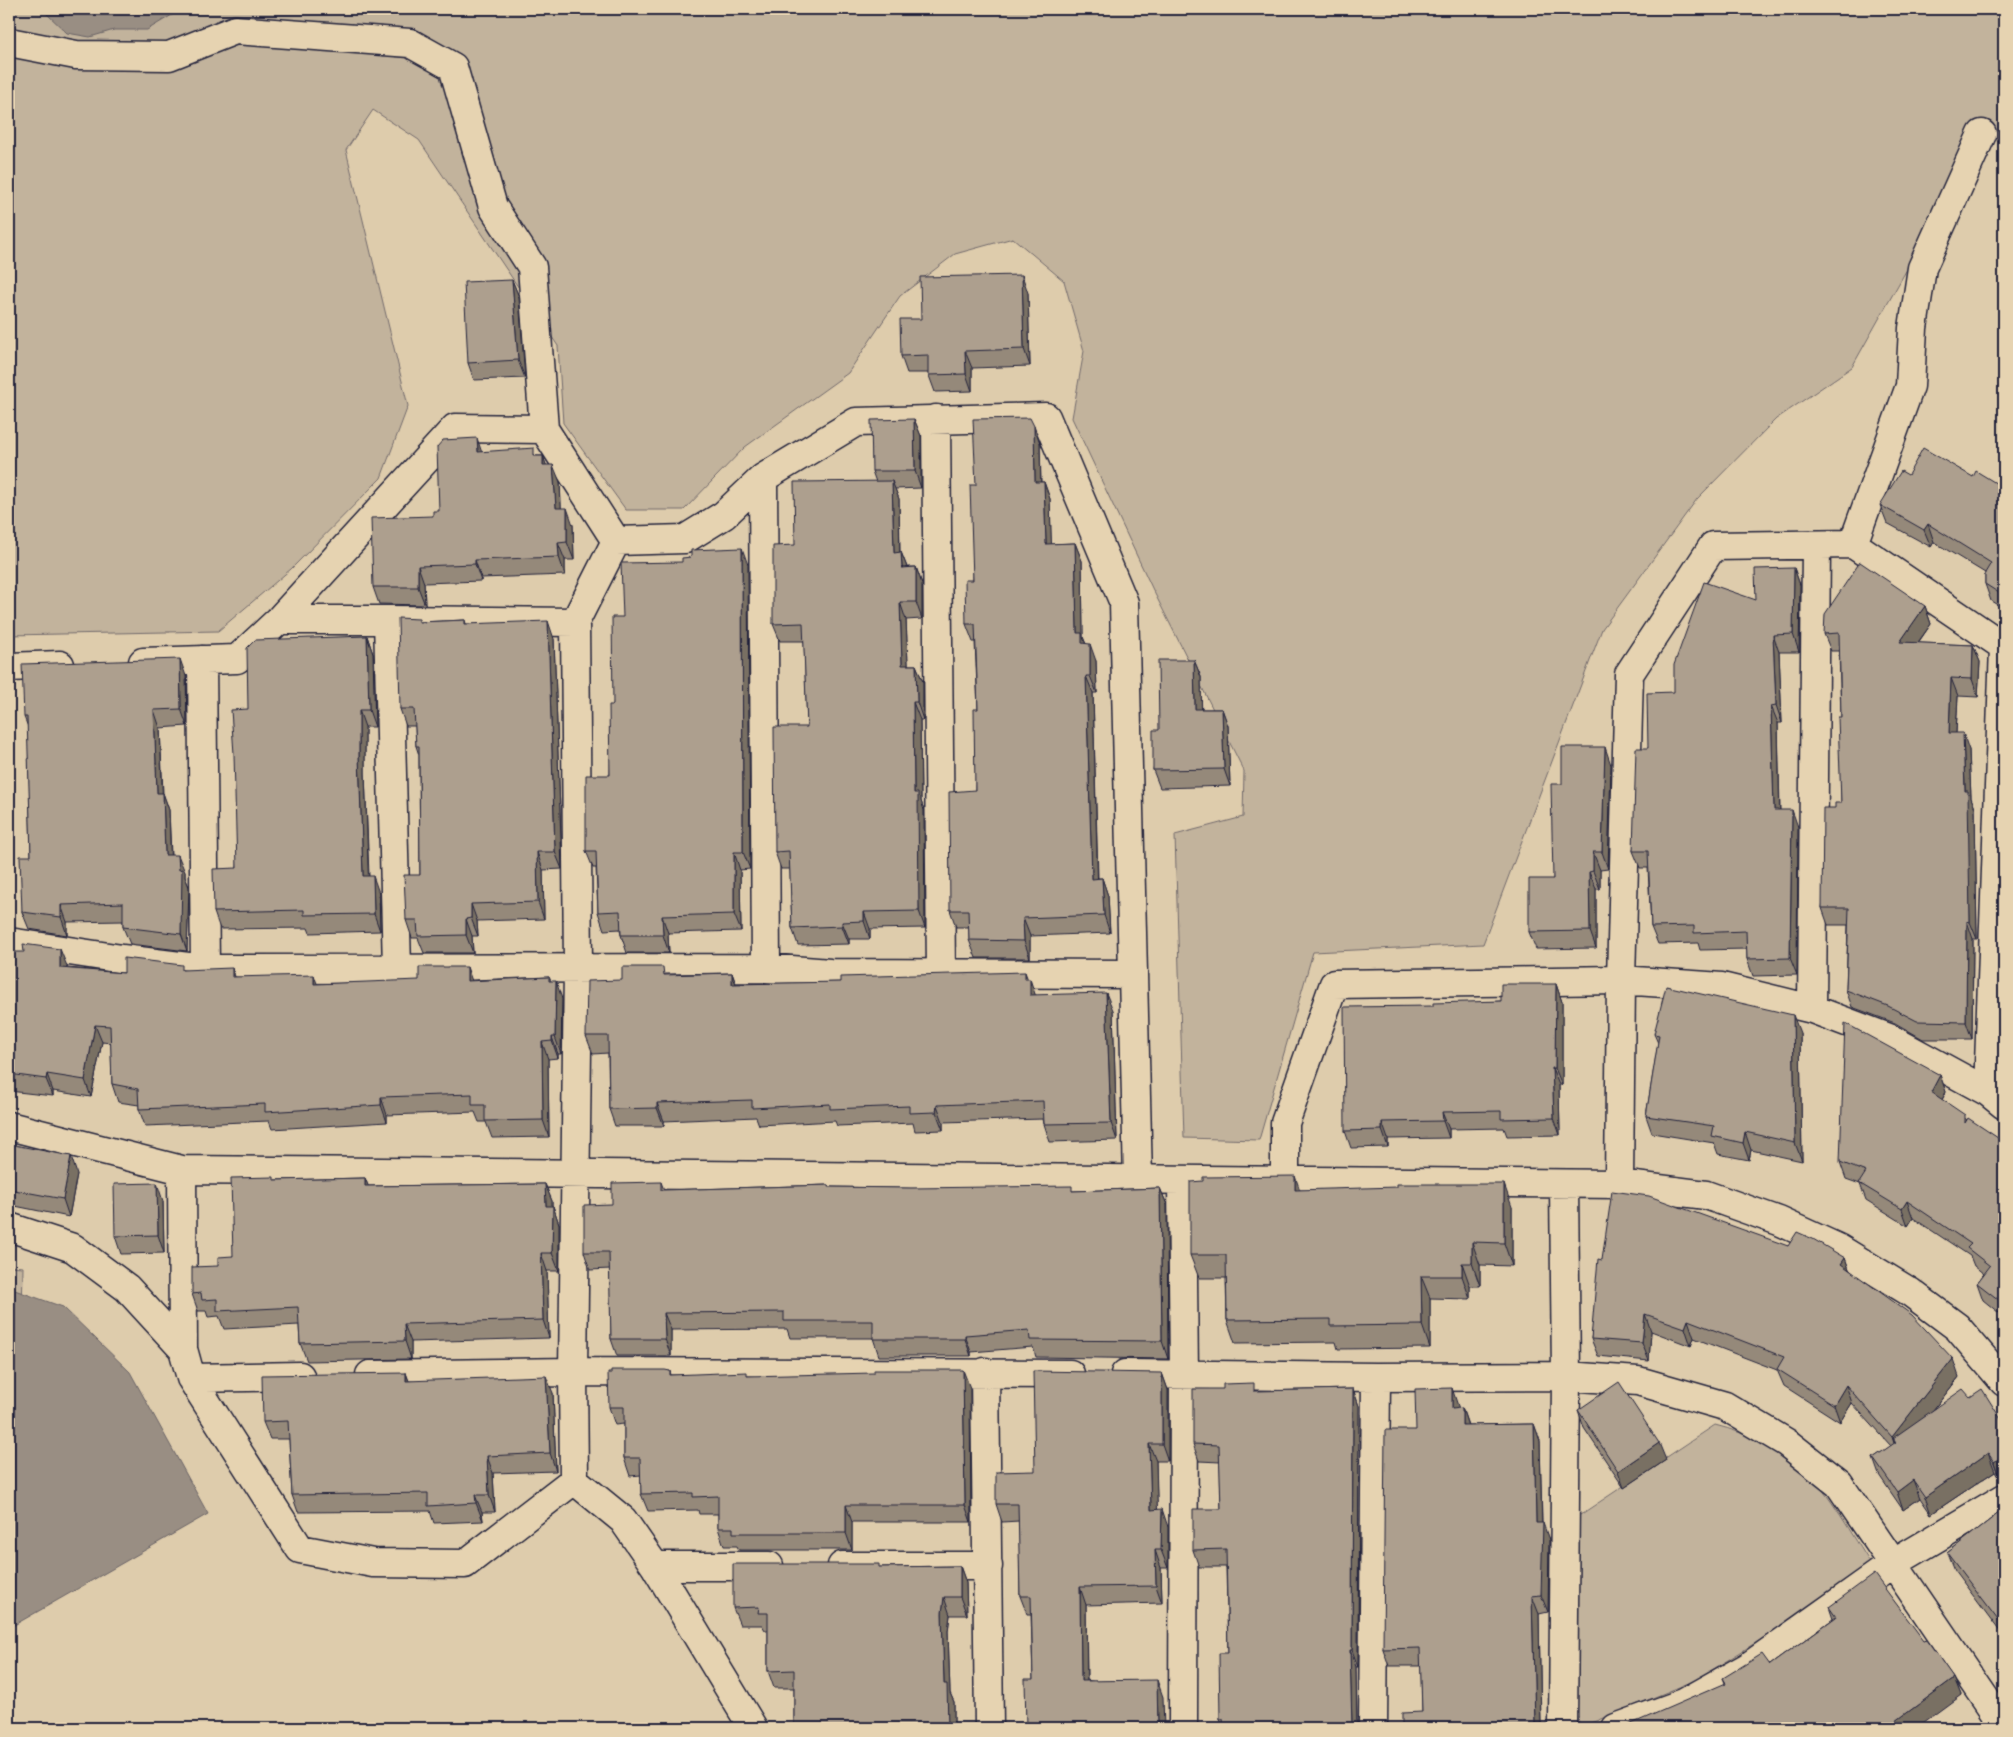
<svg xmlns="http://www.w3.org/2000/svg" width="2013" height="1737" font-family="Kalam,sans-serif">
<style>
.green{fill:#c2b39c;stroke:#726a6c}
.water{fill:#998e83;stroke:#696366}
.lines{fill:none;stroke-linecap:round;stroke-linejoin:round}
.minor-casing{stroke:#22223b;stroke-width:31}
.minor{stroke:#e6d3b1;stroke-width:28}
.wall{fill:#95897a;stroke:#22223b}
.shaded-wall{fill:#796f63;stroke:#22223b}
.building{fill:#ad9f8e;stroke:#22223b}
</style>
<rect width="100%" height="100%" fill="#deccac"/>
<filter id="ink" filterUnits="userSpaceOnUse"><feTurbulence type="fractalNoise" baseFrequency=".02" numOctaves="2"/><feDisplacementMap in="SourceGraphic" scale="10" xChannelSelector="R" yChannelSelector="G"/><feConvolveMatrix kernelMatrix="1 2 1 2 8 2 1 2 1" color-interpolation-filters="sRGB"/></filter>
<g filter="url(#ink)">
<!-- green -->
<path class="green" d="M9 9H2004V131H1994L1916 253 1852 367 1776 419 1697 499 1602 629 1483 944 1313 952 1259 1140 1184 1138 1175 835 1243 817 1244 771 1153 590 1072 418 1084 351 1064 281 1013 238 955 254 900 296 848 373 745 447 684 510H626L563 423 558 346 419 140 373 110 346 150 408 406 381 478 291 569 218 631 9 635Z
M9 1266 23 1267 22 1318 9 1331Z
M1715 1425C1748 1433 1780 1449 1806 1472 1829 1492 1854 1538 1871 1564L1760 1640 1696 1680 1580 1728 1576 1707 1577 1517Z"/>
<!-- water -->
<path class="water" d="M44 9H182L147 30H114L90 37 67 33 46 13Z
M9 1288 63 1307 130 1372 208 1514 9 1628Z"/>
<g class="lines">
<defs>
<path id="minor" d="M9 42 76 55 169 56 235 30 410 43 453 67 493 207 532 267 544 429 616 541
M936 419 941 974
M1853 544 1910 386 1913 328 1922 268 1982 134
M279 620H388
M202 660 205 969 766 968 830 973 1131 974
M143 662 237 659 279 620 455 428 544 429
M9 667 60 665
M9 942 122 959 205 969
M397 968 388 620 575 622
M766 968 763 478 856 422 1046 417 1124 603 1138 1180
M1812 1009 1816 545
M1988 1092 2004 647
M9 1126 182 1170 1619 1184 1706 1195 1779 1221 1838 1248 1910 1292 1957 1327 2004 1382
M182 1170 183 1349
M1182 1180 1184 1375 1183 1728
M1285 1182V1123L1334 984 1621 980 1722 987 1812 1009 1889 1038 1988 1092 2004 1105
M1619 1184 1621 980 1629 674 1713 546 1853 544 2003 646
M9 1227 73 1248 127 1288 183 1349 191 1378 300 1549 373 1563 465 1564 574 1480
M985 1372 989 1728
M1125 1374 1376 1377
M370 1375 573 1372 1070 1374
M191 1378 300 1376
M655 1566H769
M842 1566H988
M753 1728 655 1566 623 1520 574 1480 573 1372 578 968 575 622 616 541 685 539 724 515 763 478
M1373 1728 1376 1377 1566 1376 1638 1381 1725 1406 1787 1443 1839 1484 2001 1722
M1563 1728 1566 1376 1564 1185
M1616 1728 1684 1703 1748 1667 1894 1563 2004 1498"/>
</defs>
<!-- minor casing -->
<use href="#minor" class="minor-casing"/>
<!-- minor -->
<use href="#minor" class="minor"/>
</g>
<!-- wall -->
<path class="wall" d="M512 280 519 297 525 378 474 380 468 363Z
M1028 293 1030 366 972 368V391L935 392 928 373H907L901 356 921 319Z
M914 419 921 436V488L895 489 899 499 900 552H901L907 567H916L922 584V619L906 620 908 665H916L923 682V720H920L921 801 924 810 925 928 870 929V939H849V944L798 945 792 928 790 869H781L775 852 807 727 804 641H780L773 624 795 545 876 482 872 471Z
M1040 443 1041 482H1044L1050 499 1051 544 1075 543 1082 561 1083 637 1086 644 1096 661 1097 693H1093L1098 878H1102L1108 896 1110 933 1030 936V958H976L969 940V927H956L950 910 975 790 978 709 975 642H973L966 624 973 580 976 485Z
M482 452 537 456H543L546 465 560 482 561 508 573 525 574 560H565V575L481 578V581L424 583 425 605 379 604 373 587 439 511Z
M1908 475 1973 477 2004 488V609L1991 601 1985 584V573L1934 542 1931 547 1887 523 1880 505Z
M748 565 750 869 740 870 741 931 668 933 669 953H627L621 935 620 929 604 930 598 912 596 868H593L586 851 610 775 613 705 623 617Z
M1794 568 1800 585 1799 652H1779L1782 723H1778L1780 810 1798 827 1797 975 1753 976 1747 959V949L1700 950 1698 943 1658 944 1651 927 1648 868H1640L1633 851 1648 748 1674 692 1756 600Z
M1925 606 1931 624 1918 643 1973 645 1980 662 1978 697 1958 696 1956 733 1969 750 1971 798 1975 808 1977 939H1973L1972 1039H1923L1895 1023 1852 1007 1846 990 1848 925H1828L1822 908 1835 808 1841 803V717L1839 651H1831L1824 634Z
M465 620 466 624 554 639 562 869 543 870 544 919 477 921 478 936H472L473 953H424L418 938H412L406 920 420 875 419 755 416 746 415 726H406L400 709 420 622Z
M367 636 373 654 375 727H365V773L369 876 379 893 380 931 310 933 308 928 220 929 214 912 237 868 248 709Z
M1194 660 1201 677V709H1222L1228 726 1230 786 1160 788 1153 770 1159 730Z
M186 676 187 726 160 728 163 793 169 810 171 855 185 872V877L189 887 187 951 130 944 123 927V921L67 922V935L29 929 22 912 31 856 28 727 24 717Z
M1611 765 1608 869 1600 870V889H1596V948L1536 949 1529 932 1553 879 1562 784Z
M9 952 67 966V968L124 973 183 970 235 977 317 984 472 980 549 977 551 981 562 999 561 1054H558V1058L548 1059 549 1137 492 1138 486 1122H479L475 1112 387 1115V1122L272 1129 269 1121 145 1126 139 1109V1105L118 1102 112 1084 111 1043 102 1042 91 1097 53 1091V1096L9 1091Z
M732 973 736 984 1028 979 1035 995 1113 1010 1117 1140 1050 1142 1044 1124 1043 1119 943 1122V1130L915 1131 913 1123 837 1126 835 1121 759 1125 756 1117 664 1121V1126H615L609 1109 608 1053 593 1054 586 1036 622 980 666 974Z
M1556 984 1562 1002V1085H1559L1560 1135 1507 1136 1504 1128 1449 1129V1138L1388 1139V1147L1351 1148 1345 1131 1433 1006 1501 1001Z
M1800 1033 1802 1161 1751 1150 1749 1160 1718 1154 1714 1143 1652 1133 1646 1116 1658 1043 1654 1034Z
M1940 1075 1946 1092 1942 1100 1967 1120 2004 1142V1317L1983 1300 1977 1283 1984 1274 1974 1266 1970 1256 1913 1218 1908 1226 1866 1200 1860 1184 1846 1179 1840 1162Z
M9 1144 77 1174 69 1217 15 1206 14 1203 9 1202Z
M365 1178 368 1186 545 1184 552 1201V1206H553L559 1224V1271H547L549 1338 411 1342V1359L307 1361 300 1343 299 1325 224 1329 219 1316 208 1317 206 1311H198L192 1294 218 1266 233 1256 275 1180Z
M661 1182 664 1190 829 1185 830 1187 1073 1191 1160 1188 1167 1205 1168 1359 1036 1357 1033 1347 971 1352V1356H879L873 1338H790L787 1329 671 1330V1356H617L611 1339 610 1269 590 1270 584 1252Z
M1300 1190 1512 1207V1266L1480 1265V1286H1470V1299L1430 1298V1348L1338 1349 1336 1342 1235 1343 1227 1320 1226 1278H1199L1190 1255Z
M163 1201 164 1253 121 1254 115 1236Z
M1788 1246 1845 1258 1849 1269 1959 1377 1934 1409 1970 1397 2000 1479 1995 1471 1931 1514 1920 1498 1903 1510 1879 1475 1873 1458 1891 1446 1852 1403 1840 1422 1784 1386 1777 1370 1694 1338 1691 1346 1651 1331 1649 1361 1598 1356 1591 1339 1602 1260Z
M670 1371 671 1375 748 1376 970 1388 971 1522H852V1550H739L737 1546H724L718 1528V1514H699L698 1510 648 1511 641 1494V1475L630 1476 624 1458V1424L615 1425 609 1407Z
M406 1373 409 1381 553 1393 556 1471 493 1473 495 1512H482L483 1521 434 1523 430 1511 298 1512 292 1495 289 1439H270L263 1422Z
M1162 1373 1168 1390V1461H1156L1157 1510 1168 1527V1568H1161L1162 1603 1086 1605 1087 1680 1163 1697 1033 1679 1031 1614H1027L1020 1596 1019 1521 1002 1522 996 1504 1035 1471Z
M1353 1389 1359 1406 1358 1667H1356L1357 1728H1223L1220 1719 1228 1653 1226 1567H1199L1193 1550 1221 1509 1220 1462 1199 1461 1193 1444 1257 1391Z
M1458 1406V1409L1462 1408 1468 1425 1534 1424 1540 1441 1542 1523 1549 1540 1548 1612 1539 1614 1541 1728H1402L1422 1712 1421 1666H1389L1383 1649 1416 1430Z
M1578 1410 1666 1460 1624 1488 1584 1428Z
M2004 1509V1637L1954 1570 1947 1553Z
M960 1566 966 1583 967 1615H950L948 1631 950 1693 954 1702V1728H794V1688H774L768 1671V1630H765L762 1625H740L733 1608 881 1567Z
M1829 1607 1924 1641 1954 1678 1961 1695 1725 1683 1723 1678 1770 1665 1833 1619Z"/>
<!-- shaded-wall -->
<path class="shaded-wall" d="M1022 275 1028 293 1030 366 1024 349Z
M512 280 519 297 525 378 518 360Z
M965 351 972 368V391L966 374Z
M914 419 921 436V488L915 471Z
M1034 426 1040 443 1041 499 1035 482Z
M477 438 483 456 478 452Z
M543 456 549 473 543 465Z
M553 465 560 482 562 526 556 508Z
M892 481 899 499 900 570 894 553Z
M1044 482 1050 499 1052 562 1046 544Z
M567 508 573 525 574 560 567 542Z
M1928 524 1934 542 1931 547 1924 530Z
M558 543 565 560V575L559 557Z
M1075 543 1082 561 1083 637 1088 650 1089 661 1077 633Z
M742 548 748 565 750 869 743 852Z
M901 552 908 570 902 568Z
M475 560 481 578V581L475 564Z
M418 566 424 583 425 605 418 587Z
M916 567 922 584V619L916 602Z
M1794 568 1800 585 1799 652 1793 634Z
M900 602 906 620 909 683 902 665Z
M1925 606 1931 624 1906 659 1900 642Z
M548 621 554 639 562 869 555 852Z
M1773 635 1779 652 1782 723 1776 705Z
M367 636 373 654 375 727 369 710Z
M1090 644 1096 661 1097 693 1090 676Z
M1973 645 1980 662 1978 697 1972 679Z
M180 659 186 676 187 726 181 709Z
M1194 660 1201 677 1202 727 1195 709Z
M916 665 923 682V720L917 702Z
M1086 676 1093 693 1098 896 1092 879Z
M1951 678 1958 696 1955 750 1949 733Z
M913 702 920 720 921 801 924 810 925 928 919 911 914 793Z
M1771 706 1778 723 1780 828 1774 810Z
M1222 709 1228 726 1230 786 1224 769Z
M154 710 160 728 163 810 157 793Z
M359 710 365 727V773L369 894 363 876 359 756Z
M1963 733 1969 750 1971 798 1975 808 1977 939 1970 922Z
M1605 747 1611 765 1608 869 1602 852Z
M163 793 169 810 171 873 165 855Z
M1792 810 1798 827 1797 975 1790 958Z
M537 852 543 870 544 919 538 902Z
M734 852 740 870 741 931 734 914Z
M1593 852 1600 870V889L1593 871Z
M178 855 185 872V877L189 887 187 951 181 934Z
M1589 872 1596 889V948L1590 931Z
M373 876 379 893 380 931 374 914Z
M1102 878 1108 896 1110 933 1104 915Z
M471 904 477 921 478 936 471 918Z
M61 905 67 922V935L61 917Z
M864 912 870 929V939L864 921Z
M662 916 668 933 669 953 663 935Z
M1023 918 1030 936V958L1024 941Z
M466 919 472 936 473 953 466 935Z
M1967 921 1973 939 1972 1039 1966 1022Z
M842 922 849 939V944L842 926Z
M60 949 67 966 66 985 60 968Z
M467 967 473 984 467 981Z
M232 968 238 985 232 977Z
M1025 972 1030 985V979L1036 997V1012L1025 979Z
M732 973 738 990 732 984Z
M314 975 320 992 314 984Z
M556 981 562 999 561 1054 555 1037Z
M1556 984 1562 1002V1085L1555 1068Z
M1106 993 1113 1010 1117 1140 1111 1123Z
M1793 1015 1800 1033 1802 1161 1795 1143Z
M95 1025 102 1042 91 1097 85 1080Z
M552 1037 558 1054V1058L552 1041Z
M542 1042 548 1059 549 1137 543 1120Z
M1552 1068 1559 1085 1560 1135 1554 1118Z
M47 1074 53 1091V1096L46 1079Z
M1940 1075 1946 1092 1937 1109 1931 1092Z
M381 1097 387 1115V1122L381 1105Z
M657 1103 664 1121V1126L657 1108Z
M937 1105 943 1122V1130L936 1112Z
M1442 1112 1449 1129V1138L1443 1121Z
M1382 1122 1388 1139V1147L1382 1130Z
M1745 1132 1751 1150 1749 1160 1743 1143Z
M71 1156 77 1174 69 1217 63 1199Z
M1295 1176 1303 1199 1295 1190Z
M365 1178 372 1195 365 1186Z
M157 1183 163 1201 164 1253 158 1235Z
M545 1184 552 1201V1224L546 1206Z
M1504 1184 1512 1207V1266L1504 1243Z
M1160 1188 1167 1205 1168 1359 1162 1341Z
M1907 1201 1913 1218 1908 1226 1902 1209Z
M553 1206 559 1224V1271L552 1253Z
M1472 1242 1480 1265V1286L1472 1263Z
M541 1253 547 1271 549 1338 543 1320Z
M1845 1258 1851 1275 1841 1264Z
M1462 1263 1470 1286V1299L1462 1276Z
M1421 1276 1430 1298V1348L1422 1325Z
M2004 1294V1314L1999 1300Z
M664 1313 671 1330V1356L665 1339Z
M1645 1314 1651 1331 1649 1361 1642 1343Z
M1688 1320 1694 1338 1691 1346 1685 1328Z
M404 1324 411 1342V1359L405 1341Z
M965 1335 971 1352V1356L965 1339Z
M1953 1359 1959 1377 1900 1452 1896 1442 1893 1438 1898 1455 1892 1437Z
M963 1370 970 1388 971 1522 965 1505Z
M406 1373 412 1390 406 1381Z
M1162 1373 1168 1390V1461L1162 1444Z
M546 1376 553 1393 556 1471 550 1453Z
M1846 1385 1852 1403 1840 1422 1834 1405Z
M1452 1388 1458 1406V1426L1452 1409Z
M1353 1389 1359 1406 1358 1667 1352 1650Z
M1462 1408 1468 1426 1462 1425Z
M1534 1424 1540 1441 1542 1532 1543 1523 1549 1540 1548 1612 1541 1595 1536 1523Z
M1659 1443 1666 1460 1624 1488 1618 1471Z
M1149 1444 1156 1461 1158 1527 1151 1510Z
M1988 1453 1995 1471 1931 1514 1925 1497Z
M2004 1455V1476L2000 1479 1994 1462Z
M487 1456 493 1473 495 1512 489 1495Z
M1913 1480 1920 1498 1903 1510 1897 1492Z
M475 1495 482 1512 483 1521 476 1503Z
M846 1505 852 1522V1550L846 1533Z
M1162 1509 1168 1527V1568L1161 1550Z
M1155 1550 1161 1568 1162 1603 1156 1586Z
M960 1566 966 1583 967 1615 960 1597Z
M1080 1587 1086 1605 1087 1698 1081 1681Z
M1532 1596 1539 1614 1541 1728H1535Z
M944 1597 950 1615 948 1631 950 1693 954 1702V1728H948L944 1684 942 1613Z
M1350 1650 1356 1667 1357 1728H1352Z
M1954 1678 1961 1695 1916 1728H1898L1896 1721Z
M1157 1680 1163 1697 1164 1728H1158Z"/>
<!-- building -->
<path class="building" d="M1022 275 1024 349 965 351 966 374 928 375V355L901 356 900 319H921L920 277Z
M512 280 518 360 468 363 464 282Z
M1030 418 1034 426 1035 482H1044L1046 544 1075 543 1077 633H1082V643L1090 644V676H1086L1092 879 1102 878 1104 915 1023 918 1024 941 969 940 968 910H950L949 792 975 790 974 709H978L975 624H966L965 580H973L970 485H976L973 419Z
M914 419 915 471H872L871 420Z
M477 438 478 452 534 448V456H543V465H553L556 508H567V542L558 543 559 557 475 560V564L418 566V587H373L371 518 433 516V511H439L437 447 443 440Z
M1923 448 1973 477 1976 471 2004 488V596L1985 584V573L1991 563 1928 524 1924 530 1880 505 1901 471 1908 475Z
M892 481 894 553 901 552 902 568 916 567V602H900L902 665H916L917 702H913L914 793H918L919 911 864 912V921L842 922V926L792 928 789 851 775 852 774 727H807L803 623 773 624V546L795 545 794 482Z
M742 548 743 852H734V914L662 916 663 935H621L620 911 598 912 596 851H586V775H610L609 705H613L612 617H623L621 563 682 562V558L691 557V550Z
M1860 562 1925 606 1900 642 1973 645 1972 679 1951 678 1949 733H1963L1965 791H1968L1970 922 1967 921 1966 1022 1917 1021 1888 1006 1846 990 1849 908H1822L1823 808H1835V803H1841L1838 717H1841L1839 633 1824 634 1825 614Z
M1794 568 1793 634 1773 635 1776 705 1771 706 1774 810H1792L1790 958 1747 959 1746 931 1694 933V926L1651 927 1648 851H1633L1636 748H1648L1647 693 1674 692V665L1704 582 1756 600 1755 569Z
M398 618 419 619V622L465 620V624L548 621 555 852H537L538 902 471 904V918L466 919V935L418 936 417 920H406L404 875H420L419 746H416L414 709H400Z
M367 636 369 710H359V756L363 876H373L374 914 304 915V910L214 912 213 869 237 868 234 754 231 710 248 709 247 648 255 640Z
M180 659 181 709 154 710 157 793H163L165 855H178L179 870 182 869 181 934 123 927V903L61 905V917L22 912 20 856H31L27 717H24L22 664Z
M1158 660H1194L1195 709H1222L1224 769 1153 770V730H1159Z
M1562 747H1605L1602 852H1593V871L1589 872 1590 931 1529 932V879H1553L1551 784H1562Z
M23 944 60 949V968L124 973V958L182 965V970L232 968V977L314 975V984L419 980V967H467V981L549 977V981H556L555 1037H552V1041L542 1042 543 1120 485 1121V1105H472V1094L381 1097V1105L265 1112V1104L139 1109 138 1089 112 1084 110 1026 95 1025 85 1080 47 1074 46 1079 9 1074V952H24Z
M622 967H663L664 975 732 973V984L840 982V977L1025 972V979H1030V995L1106 993 1111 1123 1044 1124 1043 1101 937 1105 936 1112 909 1113V1106L830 1109V1104L752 1108V1100L657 1103V1108L609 1109 608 1036H586L587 981 622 980Z
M1501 984H1556L1555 1068H1552L1554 1118 1501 1119V1111L1442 1112 1443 1121 1382 1122V1130L1345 1131 1344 1007 1433 1006V1003L1501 1001Z
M1666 986 1793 1015 1795 1143 1745 1132 1743 1143 1712 1136 1714 1126 1646 1116 1659 1035 1654 1034Z
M1845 1023 1940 1075 1931 1092 1965 1115V1123L1968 1118 2004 1142V1294L1999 1300 1977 1283 1990 1266 1967 1248 1971 1244 1907 1201 1902 1209 1859 1183 1866 1172 1840 1162Z
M9 1144 71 1156 63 1199 9 1189Z
M1295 1176V1190L1397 1187V1184H1504V1243L1472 1242V1263H1462V1276H1421L1422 1325 1330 1326V1319L1227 1320 1226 1255H1190V1182L1203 1181V1177Z
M274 1177V1180L365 1178V1186L545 1184 546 1206H553L552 1253H541L543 1320 404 1324 405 1341 300 1343 298 1307 217 1311V1299L202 1300 201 1293 192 1294V1267L218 1266V1257L233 1256 231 1178Z
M661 1182V1190L829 1185V1187L911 1188 1072 1186V1191L1160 1188 1162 1341 1030 1340 1029 1330 965 1335V1339H873V1321H784V1312L664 1313 665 1339H611L609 1252H584V1205L612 1204V1183Z
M157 1183 158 1235 115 1236 114 1184Z
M1612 1191 1649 1196 1788 1246 1797 1232 1813 1239 1845 1258 1841 1264 1912 1315 1953 1359 1892 1437 1846 1385 1834 1405 1777 1369 1784 1357 1688 1320 1685 1328 1645 1314 1642 1343 1591 1339 1598 1259 1602 1260Z
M611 1370H665L670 1371V1375L747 1372V1376L874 1373V1370H963L965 1505H846V1533H733V1528H718V1496L693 1497V1493L641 1494 640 1458H624V1407H609L608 1373H611Z
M1033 1371 1162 1373V1444H1149L1151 1510 1162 1509 1161 1550H1155L1156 1586 1080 1587 1081 1681 1157 1680 1158 1728H1026L1025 1679H1033L1031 1596H1020L1018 1504H996V1472L1035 1471Z
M406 1373V1381L546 1376 550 1453 487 1456 489 1495H475L476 1503 428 1506V1493L292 1495 288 1421 263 1422 262 1375Z
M1619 1382 1659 1443 1618 1471 1578 1410Z
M1254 1383V1391L1353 1389 1352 1650H1350L1352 1728H1224L1223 1719H1220L1219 1653H1228L1226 1549 1193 1550V1509H1221L1219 1445 1193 1444V1389H1223V1384Z
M1452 1388V1409L1462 1408V1425L1534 1424 1536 1523H1543L1541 1595 1532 1596 1535 1728H1402V1713L1422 1712 1420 1648 1383 1649 1385 1430H1416L1415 1389Z
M1963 1389 1970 1397 1982 1389 2004 1424V1455L1994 1462 1988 1453 1925 1497 1913 1480 1897 1492 1873 1458 1896 1442 1893 1438Z
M2004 1509V1628L1947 1553Z
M733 1564H879V1567L960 1566V1597H944L942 1613 944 1684H947L948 1728H794V1670L768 1671V1613H758L759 1607 733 1608Z
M1874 1574 1924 1641 1927 1640 1954 1678 1896 1721 1901 1728H1622L1726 1683 1723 1678 1762 1654 1770 1665 1836 1617 1829 1607Z"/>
</g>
<!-- margin -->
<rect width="2013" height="1737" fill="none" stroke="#e6d3b1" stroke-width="30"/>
<rect x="15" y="15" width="1983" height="1707" fill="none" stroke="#22223b" stroke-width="2" filter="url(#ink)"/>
</svg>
